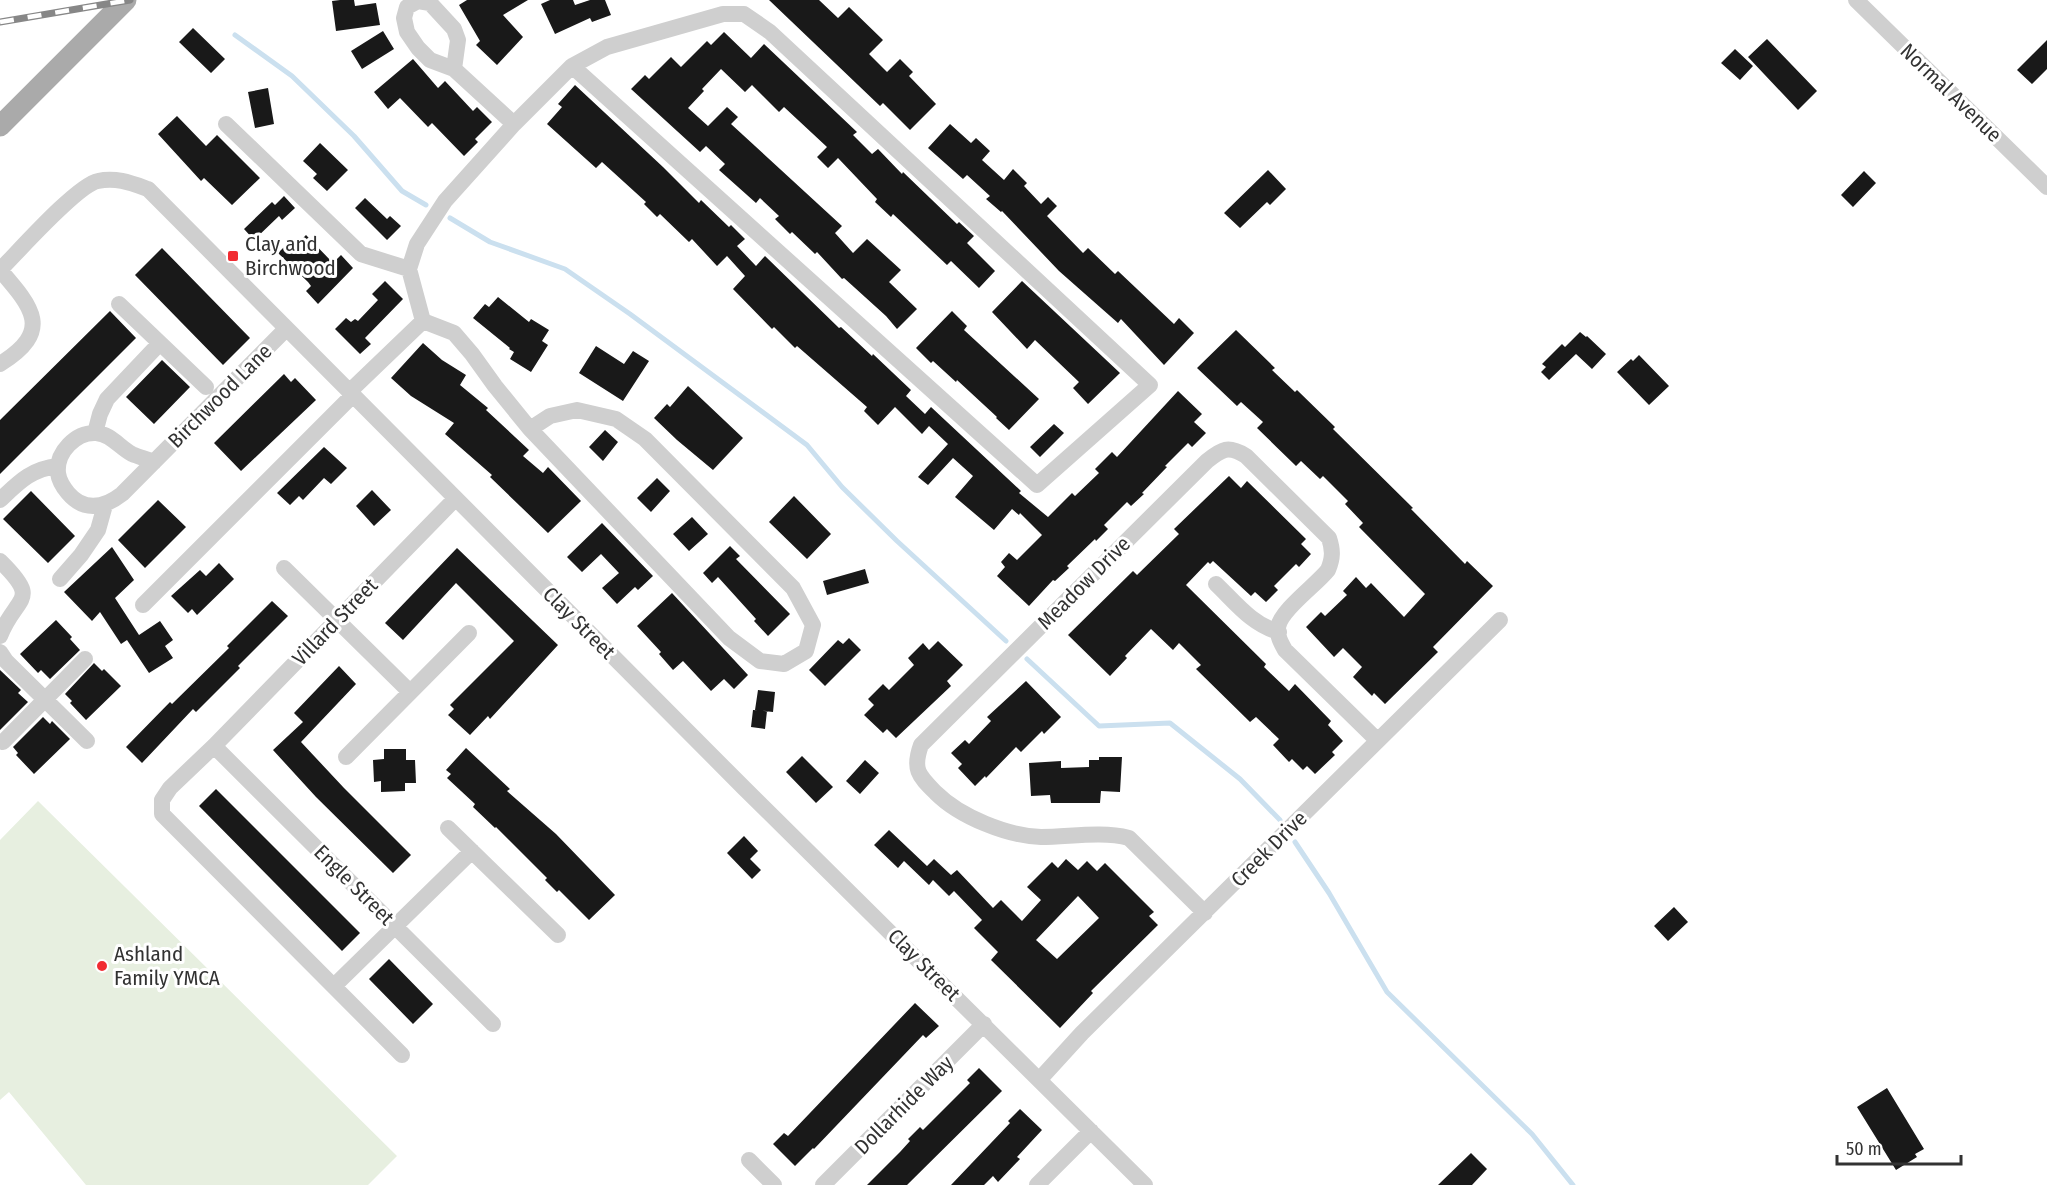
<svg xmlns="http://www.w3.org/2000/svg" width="2047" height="1185" font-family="'Fira Sans Condensed',sans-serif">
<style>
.green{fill:#e7efe0}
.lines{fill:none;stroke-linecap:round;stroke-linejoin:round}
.stream{stroke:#cbe0ef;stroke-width:5}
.building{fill:#191919;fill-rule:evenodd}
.minor{stroke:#cfcfcf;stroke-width:16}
.major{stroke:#aaa;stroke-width:21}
.rail-casing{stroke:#878787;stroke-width:7}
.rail{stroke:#fff;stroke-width:4.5;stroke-dasharray:14;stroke-linecap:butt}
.poi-dot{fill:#f12c32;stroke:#fff;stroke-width:2}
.labels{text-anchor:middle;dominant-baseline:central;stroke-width:6;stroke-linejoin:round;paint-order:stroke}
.street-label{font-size:21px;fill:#323232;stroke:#fff}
.poi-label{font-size:21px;fill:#323232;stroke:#fff;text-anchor:start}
</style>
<rect width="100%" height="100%" fill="#fff"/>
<!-- green -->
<path class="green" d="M38 801 397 1156 368 1185H86L9 1092 0 1100V840Z"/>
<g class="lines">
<!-- stream -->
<path class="stream" d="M235 35 292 76 354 136 402 191 426 205
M450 218 490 242 565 269 630 314 807 445 842 487 897 541 1006 641
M1027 659 1099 726 1170 723 1240 779 1280 820
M1295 842 1329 893 1387 992 1532 1134 1573 1185"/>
</g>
<!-- building -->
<path class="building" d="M340 0H354L355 6 376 3 380 25 336 31 332 1Z
M467 0H528L503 15 523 37 497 65 476 45 480 41 459 5Z
M550 0H573L575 5 590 0H605L611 15 592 22 590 18 555 34 541 4Z
M769 0H819L838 18 849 7 883 40 869 54 887 72 900 59 913 72 909 76 936 104 910 130 883 103 880 106Z
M193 28 225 59 211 73 179 42Z
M383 31 394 49 362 69 351 51Z
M724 32 751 58 764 44 857 132 853 135 872 154 878 149 902 174 903 172 957 224 959 222 974 236 967 243 995 271 979 288 951 261 947 265 893 214 891 217 875 202 877 199 838 158 828 168 817 157 827 147 784 107 779 112 752 85 745 92 721 69 702 89 704 91 688 108 708 126 727 107 738 117 731 124 842 226 835 233 853 253 867 239 901 270 889 282 917 309 897 329 886 316 844 278 842 279 817 252 815 254 792 232 790 234 775 219 779 216 760 198 756 203 719 170 725 164 706 146 700 152 631 89 645 75 649 79 671 57 681 67 707 41 711 45Z
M1767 39 1817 91 1798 110 1748 57Z
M2047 40V69L2032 84 2017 70Z
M1735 49 1753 66 1740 80 1721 63Z
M413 59 438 88 445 81 473 111 477 107 492 122 475 139 478 142 464 156 432 123 428 127 400 98 388 109 374 92Z
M575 85 663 167 699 203 701 200 729 227 731 225 745 239 737 246 756 266 765 256 839 328 841 327 872 356 873 354 911 390 906 396 925 414 931 407 1021 491 1019 493 1048 517 1072 493 1075 496 1099 473 1095 469 1112 452 1117 457 1178 391 1202 414 1194 422 1206 433 1192 447 1188 443 1165 466 1167 467 1142 493 1144 494 1131 506 1127 502 1104 525 1108 529 1096 541 1095 539 1067 566 1069 568 1055 581 1053 580 1029 606 997 576 1005 567 1001 562 1009 553 1017 560 1042 535 1020 513 1019 515 1012 509 994 530 955 497 973 476 953 458 928 485 918 477 948 444 929 426 922 434 895 407 878 425 864 411 867 407 797 346 795 348 774 327 772 329 733 289 745 276 727 256 717 266 692 239 689 242 660 214 657 217 644 204 646 202 602 162 596 168 547 124 562 107 558 104Z
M268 88 274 124 255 128 248 92Z
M177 116 206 146 217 135 260 178 232 205 204 178 201 181 158 134Z
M950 124 971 143 976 138 990 151 982 160 1004 180 1013 169 1027 183 1024 186 1041 204 1048 197 1057 206 1047 216 1083 253 1088 248 1115 274 1118 271 1174 324 1179 318 1194 333 1164 365 1121 319 1118 323 1059 271 1002 211 1001 212 986 199 990 196 967 175 963 179 928 148Z
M320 143 348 170 327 191 313 178 317 174 303 161Z
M1268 170 1286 189 1270 205 1267 202 1240 228 1224 213Z
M1864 171 1876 183 1853 207 1841 195Z
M284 196 295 208 282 220 279 216 254 240 244 229 272 202 275 205Z
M365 198 387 219 390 216 401 226 387 240 355 208Z
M306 235 333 263 341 255 353 268 318 304 306 291 311 286 308 282 278 253 290 241 295 246Z
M162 248 250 338 223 365 135 275Z
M385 281 403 299 365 338 371 344 360 354 335 329 346 318 351 322 355 319 358 321 378 300 372 294Z
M1022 281 1120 373 1088 404 1073 388 1079 382 1035 340 1027 349 992 312Z
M498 297 529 322 531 319 549 330 542 341 548 345 531 372 510 359 514 352 509 349 510 348 473 318 485 304 489 307Z
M110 311 136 338 0 474V420Z
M952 311 967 326 964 330 1039 399 1009 430 996 418 997 417 957 380 956 382 933 361 931 363 916 348Z
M1236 330 1275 368 1272 370 1295 392 1297 390 1335 427 1333 429 1413 508 1411 509 1465 564 1467 561 1493 586 1433 647 1438 652 1385 704 1374 693 1372 696 1353 677 1362 667 1343 648 1334 657 1306 627 1321 612 1325 616 1347 595 1343 591 1356 577 1366 588 1371 583 1404 617 1425 594 1359 527 1363 523 1345 504 1348 501 1323 476 1320 479 1301 461 1296 466 1257 428 1263 422 1241 402 1237 406 1197 368Z
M1580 332 1586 337 1587 336 1606 354 1592 369 1576 354 1549 380 1541 372 1546 367 1542 364 1562 344 1565 347Z
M423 343 442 360 466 375 460 385 488 408 486 410 529 450 523 456 543 473 548 467 581 501 548 533 490 477 492 475 445 434 454 423 411 396 391 378Z
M596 346 624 364 633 351 649 361 623 401 579 373Z
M1639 355 1669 386 1649 405 1617 372 1631 359 1633 361Z
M162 360 190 387 154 424 126 397Z
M284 374 291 382 295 378 316 400 241 471 214 443Z
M688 386 743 438 713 470 677 440 654 418 667 404 670 407Z
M1054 424 1064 433 1040 457 1030 447Z
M605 430 618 442 603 461 589 447Z
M324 447 347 468 331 484 324 478 303 500 299 496 290 505 277 493Z
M1229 476 1241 488 1247 481 1306 539 1301 544 1311 554 1299 567 1296 564 1274 586 1278 590 1266 602 1255 592 1251 596 1213 561 1210 564 1208 562 1186 585 1266 664 1264 667 1289 691 1295 684 1331 721 1328 725 1343 741 1332 752 1335 755 1315 774 1307 766 1303 770 1292 759 1289 762 1273 745 1279 739 1256 717 1250 722 1196 669 1201 665 1179 643 1173 650 1151 629 1125 656 1127 658 1110 676 1068 635 1133 571 1137 575 1179 534 1174 529Z
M657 478 670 491 651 512 637 498Z
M372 490 391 510 374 526 356 506Z
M31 491 75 536 48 563 3 519Z
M794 496 831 534 807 559 769 522Z
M158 500 186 527 145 568 118 540Z
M692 517 708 534 689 551 673 534Z
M602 523 653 576 638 590 635 587 617 604 602 588 619 573 601 554 582 572 567 557Z
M730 546 740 556 736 559 790 614 768 636 754 621 756 619 718 577 712 583 703 573Z
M112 547 134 580 115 598 139 635 160 621 173 640 165 646 173 658 149 673 127 640 121 644 100 612 92 621 64 592Z
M457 548 558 645 490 719 488 716 470 735 448 715 454 709 450 705 514 641 456 583 403 640 385 623Z
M219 563 234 579 197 615 192 609 188 613 171 596 200 570 206 576Z
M865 569 869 583 827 595 823 581Z
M672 593 748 675 734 689 724 679 711 691 683 661 673 670 659 654 661 652 637 626Z
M272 601 288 616 238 666 240 668 196 712 193 709 142 763 126 747 170 702 172 704 229 648 227 646Z
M56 620 72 637 70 639 80 650 50 679 41 670 38 673 20 654Z
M849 638 861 650 825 686 809 670 838 640 843 644Z
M938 641 963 665 947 681 951 686 896 738 887 729 883 733 864 715 874 705 868 699 883 684 889 690 914 665 908 658 923 643 929 650Z
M94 663 102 671 104 669 121 686 86 720 70 703 72 701 65 694Z
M339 666 356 684 301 742 344 788 411 855 393 873 316 797 273 750 303 722 294 713Z
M0 670 21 690 18 693 28 702 0 730Z
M1026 681 1061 717 1044 734 1042 731 1021 752 1016 747 986 778 985 776 975 786 958 768 962 764 951 753 965 740 969 744 991 721 987 717Z
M758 690 775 692 773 712 755 710Z
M753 710 767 711 765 729 751 727Z
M43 717 50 724 52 721 70 739 34 774 16 755 18 753 13 747Z
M466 748 510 789 507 791 556 834 615 895 589 920 559 890 557 892 545 880 547 878 496 827 495 828 473 807 475 804 447 778 451 774 446 770Z
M384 749H406V760H415L416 783H405V791L381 792V781L374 782 373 760 384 759Z
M802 756 833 787 816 803 786 772Z
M1099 757H1122L1120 792 1101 791 1100 803H1051L1050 795 1031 796 1029 763 1061 761V768L1089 767V760H1099Z
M865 760 879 773 860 794 846 781Z
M216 789 360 933 342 951 199 806Z
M889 830 927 866 934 859 951 875 957 870 993 908 1001 900 1022 921 1041 900 1027 887 1052 862 1058 868 1066 859 1078 870 1087 861 1097 871 1105 863 1154 912 1149 916 1158 925 1091 991 1093 993 1060 1028 991 960 998 952 974 928 982 920 954 891 949 896 933 880 929 885 904 861 898 868 874 845ZM1078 896 1099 918 1057 959 1036 940Z
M744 836 758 851 750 859 761 870 752 879 727 853Z
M1674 907 1688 922 1668 941 1654 926Z
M389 959 433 1004 413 1024 369 979Z
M915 1003 939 1026 926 1038 923 1035 814 1149 813 1148 795 1166 773 1144 784 1133 788 1136Z
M979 1068 1002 1091 907 1185H867L900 1152 910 1141 908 1139 920 1127 923 1130 970 1083 967 1080Z
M1887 1088 1924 1149 1915 1154 1917 1157 1896 1170 1857 1107Z
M1020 1109 1042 1130 1017 1157 1020 1159 998 1182 993 1176 984 1185H951L1010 1123 1008 1121Z
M1471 1153 1487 1169 1472 1185H1438Z"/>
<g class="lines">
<!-- minor -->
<path class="minor" d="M1856 0 2047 187
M723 14H744L770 32 1150 385 1037 485 572 66 607 47Z
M454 69 458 40 454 29 430 3 418 1 407 7 404 18 407 32 418 48 430 60 454 69 514 124
M226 124 361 254 409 269
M0 270C18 252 77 185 98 181 116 177 131 183 148 189L744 788 1145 1185
M0 270C33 308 53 331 0 364
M119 304 206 387
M423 321 454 333 472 354 495 386 530 429
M349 392 423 321 409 269 417 244 445 201 514 124 572 66
M577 410 616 419 645 439 793 588 813 625 806 651 784 664 760 661 729 638 530 429 550 416Z
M95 433 100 414 107 399 160 343
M154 462C147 459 139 457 132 454 119 447 111 434 96 433 76 432 56 452 58 473 59 481 63 487 68 493 84 512 104 508 122 494L286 329
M0 500C19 482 31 469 58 466
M0 561C42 602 16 595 0 636
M284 568 410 692
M60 579 81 555 98 530 105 505
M1216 584C1235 602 1252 625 1279 632
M143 605 353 395
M0 652 6 661 87 741
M3 742 85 659
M214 746 493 1024
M346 757 469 633
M448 828 558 935
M1205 913 1129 838C1101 831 1070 837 1041 837 1008 836 960 817 936 793 919 776 912 770 921 745L1207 461C1222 449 1228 445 1246 456L1329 538C1333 550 1333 558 1328 570 1316 585 1281 610 1278 627 1277 636 1281 643 1285 650L1377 740
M334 986 472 851
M402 1055 162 814V800L170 788 214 746 455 499
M1040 1079 1082 1033 1500 620
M749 1160 774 1185
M823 1185 984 1024
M1037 1185 1091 1131"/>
<!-- major -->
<path class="major" d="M0 126 126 0"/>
<defs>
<path id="rail" d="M0 22 130 0"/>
</defs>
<!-- rail casing -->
<use href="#rail" class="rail-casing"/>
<!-- rail -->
<use href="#rail" class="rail"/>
</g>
<!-- markers -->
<g class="poi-dot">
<rect x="227" y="250" width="12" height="12" rx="3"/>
<circle cx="102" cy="966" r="6"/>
</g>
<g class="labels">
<!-- street labels -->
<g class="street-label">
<text transform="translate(1951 93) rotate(44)">Normal Avenue</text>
<text transform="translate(220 396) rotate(-45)">Birchwood Lane</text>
<text transform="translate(1084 583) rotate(-45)">Meadow Drive</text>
<text transform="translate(335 622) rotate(-46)">Villard Street</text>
<text transform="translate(579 623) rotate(45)">Clay Street</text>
<text transform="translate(1269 849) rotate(-45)">Creek Drive</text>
<text transform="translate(354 885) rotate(45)">Engle Street</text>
<text transform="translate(924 965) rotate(45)">Clay Street</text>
<text transform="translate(904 1105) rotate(-45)">Dollarhide Way</text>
</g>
<!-- poi labels -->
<g class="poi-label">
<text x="245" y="244">Clay and<tspan x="245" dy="24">Birchwood</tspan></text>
<text x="114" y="954">Ashland<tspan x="114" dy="24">Family YMCA</tspan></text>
</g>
</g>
<!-- scale -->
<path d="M1837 1155v9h124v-9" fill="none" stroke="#323232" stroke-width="3"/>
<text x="1846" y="1155" font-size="18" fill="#323232" stroke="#ffffff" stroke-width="4.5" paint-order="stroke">50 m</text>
</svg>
